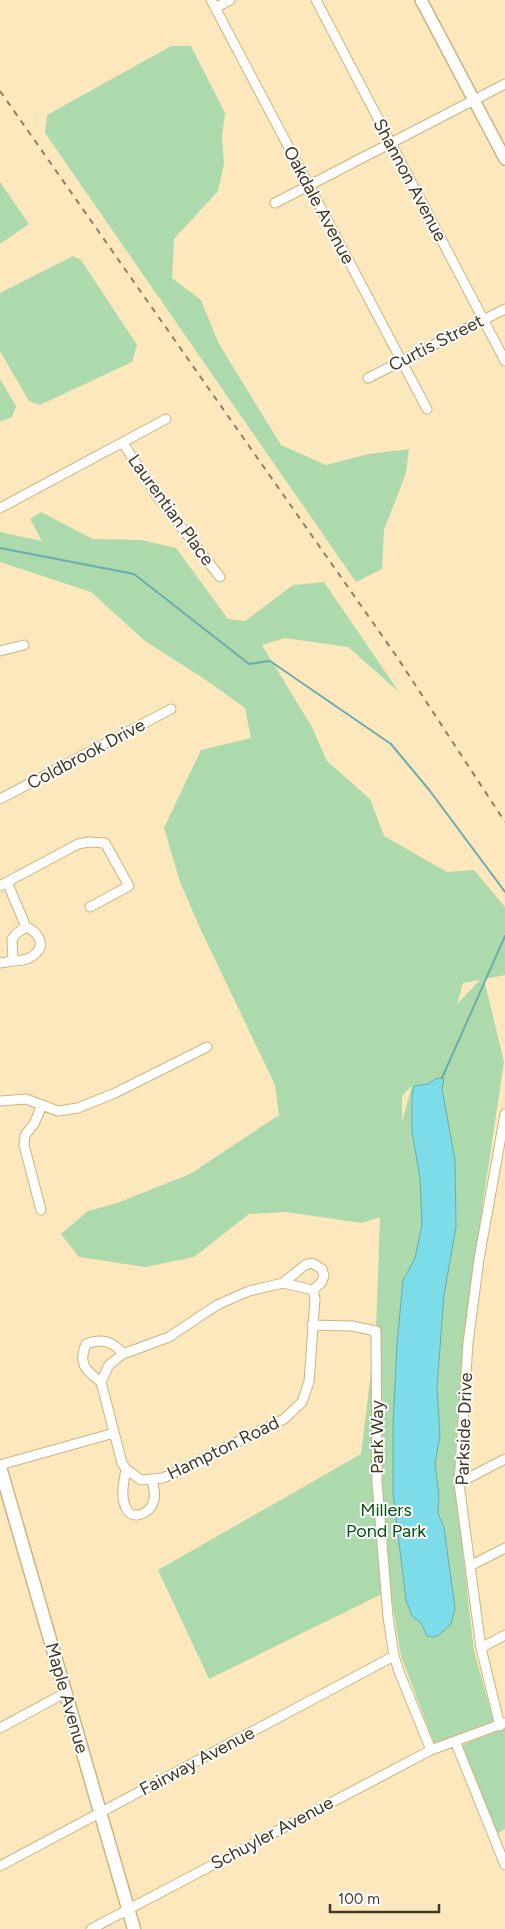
<svg xmlns="http://www.w3.org/2000/svg" width="505" height="1929" font-family="Figtree,sans-serif">
<style>
.green{fill:#addaac;fill-rule:evenodd}
.water{fill:#7cdde8;stroke:#6bacad}
.lines{fill:none;stroke-linecap:round;stroke-linejoin:round}
.stream{stroke:#6bacad;stroke-width:2}
.minor-casing{stroke:#cdb37e;stroke-width:11}
.tertiary-casing{stroke:#cdb37e;stroke-width:14}
.secondary-casing{stroke:#cdb37e;stroke-width:15}
.minor{stroke:#fff;stroke-width:9}
.tertiary{stroke:#fff;stroke-width:11}
.secondary{stroke:#fff;stroke-width:12}
.rail{stroke:#8e7f61;stroke-width:2;stroke-dasharray:6 6;stroke-linecap:butt}
.labels{text-anchor:middle;dominant-baseline:central;stroke-width:4;stroke-linejoin:round;paint-order:stroke}
.street-label{font-size:18px;fill:#423822;stroke:#fff}
.park-label{font-size:18px;fill:#00520d;stroke:#fff}
</style>
<rect width="100%" height="100%" fill="#fde8bd"/>
<!-- green -->
<path class="green" d="M171 46H191L225 113 222 137 224 164 218 191 174 239 172 278 201 300 219 344 281 445 326 465 369 454 409 449 406 473 384 530 382 569 356 582 45 133 47 115Z
M0 182 29 224 0 244Z
M73 256 81 260 137 345 132 362 40 405 29 401 0 351V293Z
M0 379 16 406 12 417 0 422Z
M41 512 93 539 141 540 176 548 228 619 245 621 293 585 324 582 399 692 348 647 285 638 262 645 312 727 327 761 370 799 384 836 447 872 474 870 505 907V975L484 979 504 1062 484 1195 465 1339 455 1484 474 1651 494 1723 454 1738 434 1743 401 1656 390 1590 209 1679 158 1570 361 1454 376 1331 380 1217 362 1223 286 1212 249 1214 194 1257 145 1267 79 1257 61 1234 88 1211 117 1203 190 1174 279 1115 275 1085 200 928 180 882 164 828 201 750 251 738 245 708 206 680 145 641 91 592 0 562V532L42 541 30 519ZM480 980 457 1004 463 983ZM412 1086 402 1121V1122V1096Z
M505 1727V1829L497 1834 460 1746Z"/>
<!-- water -->
<path class="water" d="M442 1078 444 1079 442 1089 455 1160 456 1227 444 1295 437 1387 440 1436 435 1464 439 1496 438 1513 444 1528 455 1608 451 1624 439 1635 433 1637 427 1636 421 1623 412 1616 406 1600 393 1493V1424L397 1344 403 1280 415 1258 422 1225 420 1178 412 1132V1094L414 1086 428 1084 435 1079Z"/>
<g class="lines">
<!-- stream -->
<path class="stream" d="M0 548 134 574 249 664 270 661 391 744 430 791 505 892
M442 1078 505 936"/>
<defs>
<path id="minor" d="M211 0 427 409
M316 0 505 361
M215 8 230 0
M275 203 505 84
M368 378 505 309
M123 443 157 496 220 577
M0 508 166 419
M0 651 24 645
M0 799 171 709
M7 882 78 844 89 842 105 843 129 886 90 907
M0 886 7 882 26 927 17 933 12 939 13 961 0 963
M13 961C21 961 31 959 36 953 46 944 37 931 26 927
M0 1101 26 1099 58 1111 78 1108 115 1093 207 1047
M41 1210 24 1145 25 1135 34 1124 42 1105
M283 1283 313 1290 315 1299 309 1382 302 1402 284 1419 163 1478 141 1480 126 1469 122 1463 101 1382 109 1365 123 1354 169 1337 217 1305 249 1291Z
M283 1283 305 1265 312 1263 322 1269 324 1276 321 1283 313 1290
M312 1325 352 1326 376 1331 377 1482 388 1617 394 1656 400 1674 431 1750
M101 1382C85 1370 78 1364 86 1344 102 1338 113 1341 123 1354
M0 1465 114 1433
M126 1469C124 1481 120 1496 126 1508 132 1521 149 1514 153 1503 156 1496 154 1488 152 1480
M459 1483 505 1459
M470 1566 505 1548
M481 1648 505 1635
M500 1726 481 1648 459 1483 468 1343 479 1259 505 1114
M0 1728 65 1693
M455 1741 505 1865
M0 1866 394 1656
M91 1929 431 1750 504 1723"/>
<path id="tertiary" d="M421 0 505 159"/>
<path id="secondary" d="M0 1467 134 1929"/>
</defs>
<!-- minor casing -->
<use href="#minor" class="minor-casing"/>
<!-- tertiary casing -->
<use href="#tertiary" class="tertiary-casing"/>
<!-- secondary casing -->
<use href="#secondary" class="secondary-casing"/>
<!-- minor -->
<use href="#minor" class="minor"/>
<!-- tertiary -->
<use href="#tertiary" class="tertiary"/>
<!-- secondary -->
<use href="#secondary" class="secondary"/>
<!-- rail -->
<path class="rail" d="M0 91 397 657 505 822"/>
</g>
<g class="labels">
<!-- street labels -->
<g class="street-label">
<text transform="translate(410 180) rotate(62)">Shannon Avenue</text>
<text transform="translate(319 205) rotate(62)">Oakdale Avenue</text>
<text transform="translate(436 343) rotate(-27)">Curtis Street</text>
<text transform="translate(171 510) rotate(54)">Laurentian Place</text>
<text transform="translate(86 754) rotate(-28)">Coldbrook Drive</text>
<text transform="translate(464 1429) rotate(-88)">Parkside Drive</text>
<text transform="translate(377 1437) rotate(-90)">Park Way</text>
<text transform="translate(223 1448) rotate(-26)">Hampton Road</text>
<text transform="translate(67 1698) rotate(74)">Maple Avenue</text>
<text transform="translate(197 1761) rotate(-28)">Fairway Avenue</text>
<text transform="translate(272 1833) rotate(-28)">Schuyler Avenue</text>
</g>
<!-- park labels -->
<g class="park-label">
<text x="386" y="1510">Millers<tspan x="386" dy="21">Pond Park</tspan></text>
</g>
</g>
<!-- scale -->
<path d="M330 1904v8h109v-8" fill="none" stroke="#423822" stroke-width="2.5"/>
<text x="338" y="1904" font-size="15" fill="#423822" stroke="#ffffff" stroke-width="4" paint-order="stroke">100 m</text>
</svg>
